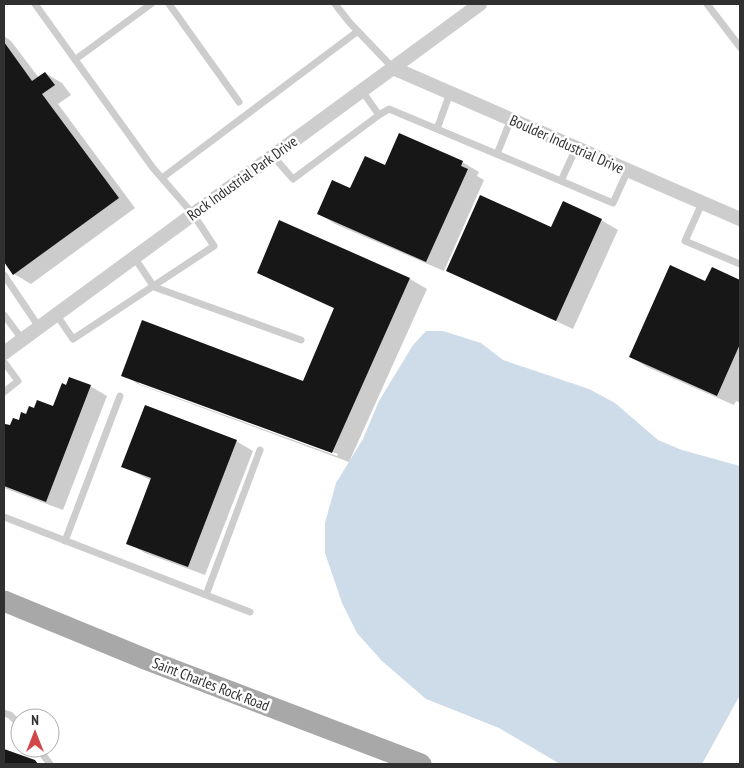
<svg xmlns="http://www.w3.org/2000/svg" width="744" height="768" font-family="'PT Sans Narrow',sans-serif">
<style>
.water{fill:#cedce9}
.shadow{fill:#0003;fill-rule:evenodd}
.building{fill:#171717}
.lines{fill:none;stroke-linecap:round;stroke-linejoin:round}
.service{stroke:#cdcdcd;stroke-width:7}
.minor{stroke:#cdcdcd;stroke-width:14}
.primary{stroke:#a8a8a8;stroke-width:21}
.labels{text-anchor:middle;dominant-baseline:central;stroke-width:5;stroke-linejoin:round;paint-order:stroke}
.street-label{font-size:15px;fill:#303030;stroke:#fff}
</style>
<rect width="100%" height="100%" fill="#fff"/>
<!-- water -->
<path class="water" d="M426 331H443L481 343 503 360 589 389 615 403 658 440 682 450 740 466V695L702 764H560L499 728 426 699 382 661 357 633 342 603 325 553V523L336 483 363 439 379 401 413 345Z"/>
<!-- shadow -->
<path class="shadow" d="M4 36 11 41 39 78 45 73 62 83 71 95 58 104 135 208 31 284 14 274 4 260Z
M462 162 479 172 477 176 484 180 444 271 335 224 319 214 386 167Z
M601 220 618 230 573 329 447 270 552 228Z
M280 222 410 279 427 289 349 462 140 385 123 375 303 382 335 309 258 273ZM139 381 338 454 337 456 139 384Z
M712 269 740 281V403L736 401 734 405 647 367 631 357 706 283Z
M67 386H90L107 396 63 510 4 488V431L6 425 11 427 35 409 53 408Z
M236 441 253 451 205 575 145 553 128 543 152 481 123 466Z
M4 750 34 761 40 764H4Z"/>
<!-- building -->
<path class="building" d="M4 42 32 81 45 72 55 85 42 94 119 198 13 275 4 262Z
M399 133 463 161 461 166 468 169 426 262 317 214 332 180 350 188 365 156 385 165Z
M480 195 551 227 563 201 602 219 556 321 446 271Z
M279 220 410 278 332 453 121 376 142 320 303 381 334 308 257 273Z
M670 265 705 281 712 267 740 280V344L717 396 629 357Z
M69 377 91 385 46 502 4 486 5 424 10 425 13 418 19 420 21 412 26 414 29 406 34 408 37 400 53 406 62 383 66 385Z
M145 405 237 440 188 567 126 544 151 478 121 467Z
M4 749 35 760 38 764H4Z"/>
<g class="lines">
<!-- service -->
<path class="service" d="M35 4 153 168 193 214 214 246 73 339 56 314
M169 4 239 102
M335 4 350 23 393 68
M707 4 740 47
M76 59 151 4
M379 115 389 109 561 181 576 148
M437 129 450 93
M497 154 511 119
M273 156 293 179 379 115 362 91
M162 178 358 31
M561 181 613 203 628 170
M702 203 685 241 740 264
M134 257 154 287 301 340
M4 275 39 327
M4 315 22 339
M4 362 18 381 4 392
M4 517 250 612
M65 541 120 396
M206 595 260 450
M4 713 10 715 20 725
M38 748 50 764"/>
<!-- minor -->
<path class="minor" d="M393 68 740 219
M4 353 480 4"/>
<!-- primary -->
<path class="primary" d="M4 601 150 661 421 764"/>
</g>
<g class="labels">
<!-- street labels -->
<g class="street-label">
<text transform="translate(567 144) rotate(24)">Boulder Industrial Drive</text>
<text transform="translate(242 178) rotate(-36)">Rock Industrial Park Drive</text>
<text transform="translate(211 684) rotate(21)">Saint Charles Rock Road</text>
</g>
</g>
<!-- border -->
<rect width="744" height="768" fill="none" stroke="#303030" stroke-width="10"/>
<!-- north arrow -->
<g transform="translate(35 733)"><circle r="24" fill="#ffffff" stroke="#acacac"/>
<path d="M0-4L9 19L0 12L-9 19Z" fill="#d24747"/>
<text y="-8" font-size="14" font-weight="bold" text-anchor="middle" fill="#303030">N</text>
</g>
</svg>
